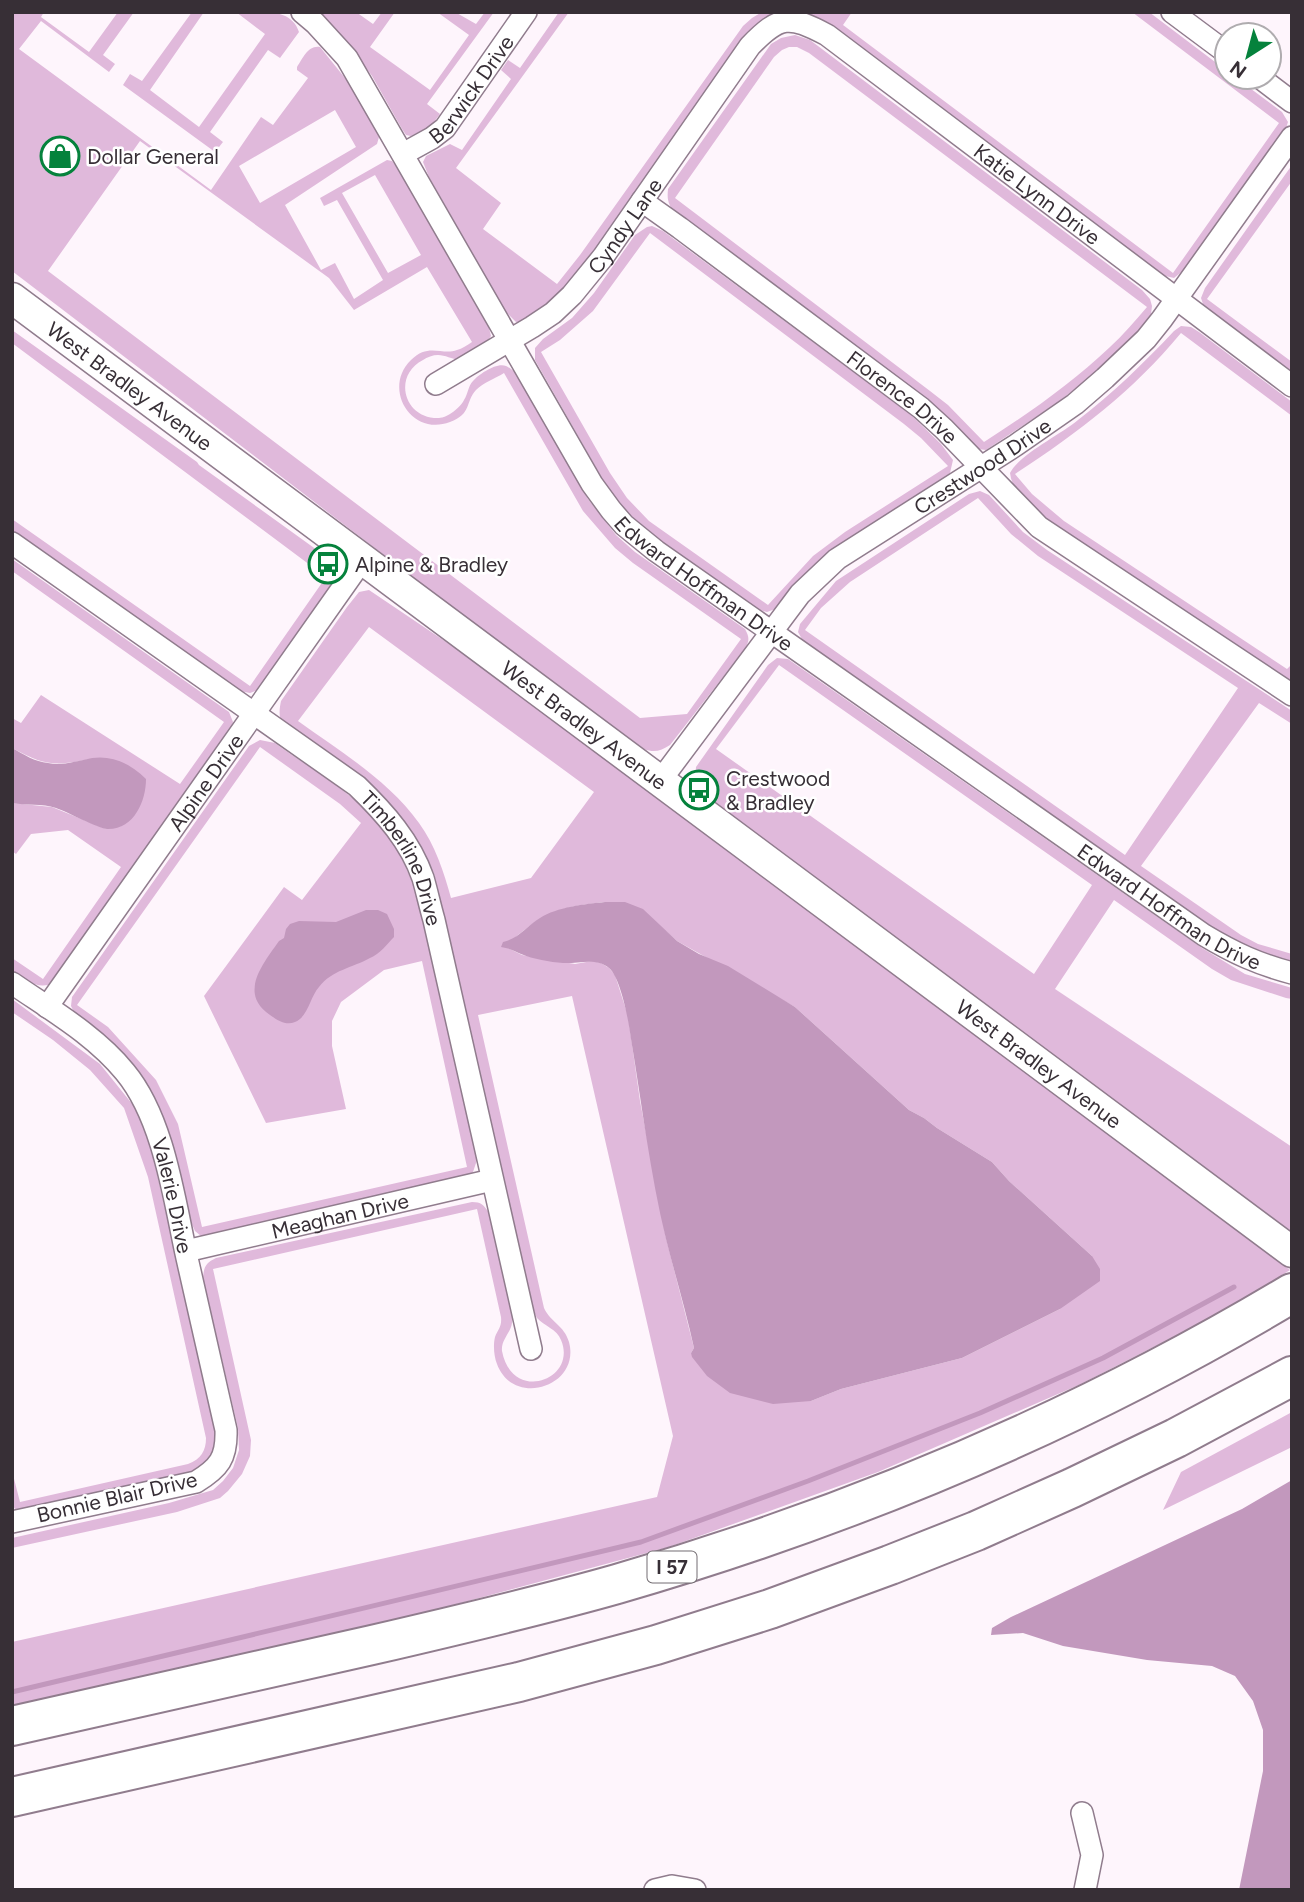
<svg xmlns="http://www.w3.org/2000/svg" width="1304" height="1902" font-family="Figtree,sans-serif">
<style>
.green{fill:#e0b9db;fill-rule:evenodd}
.water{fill:#c298bd}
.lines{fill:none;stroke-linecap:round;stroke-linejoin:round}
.stream{stroke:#c298bd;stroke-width:5}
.minor-casing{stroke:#907c8d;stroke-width:24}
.secondary-casing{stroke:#907c8d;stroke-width:33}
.motorway-casing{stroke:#907c8d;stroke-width:42}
.minor{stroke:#fff;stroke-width:21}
.secondary{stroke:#fff;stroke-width:30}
.motorway{stroke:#fff;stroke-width:38}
.labels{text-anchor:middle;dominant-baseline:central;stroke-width:5;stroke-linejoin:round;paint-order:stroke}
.shield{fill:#fff;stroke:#736d72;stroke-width:2}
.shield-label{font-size:19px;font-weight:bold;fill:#372f36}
.street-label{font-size:21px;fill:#372f36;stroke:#fff}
.poi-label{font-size:21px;fill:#372f36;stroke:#fff;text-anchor:start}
</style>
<rect width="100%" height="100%" fill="#fef5fc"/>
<!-- green -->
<path class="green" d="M12 12H44L41 17 89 52 118 12H134L103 55 115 64 109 72 41 21 19 49 211 190 261 117 273 125 308 78 297 70V67C303 58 308 45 320 47L349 83 379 137 377 144 285 205 321 270 335 263 354 299 383 280 337 200 324 206 320 198 387 160 392 161 396 166 489 328 491 336 484 346 459 360C452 359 445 355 438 355 433 355 427 357 423 360 392 376 404 419 439 418 447 418 461 407 464 400 468 394 468 386 473 381 479 374 497 362 506 366 507 366 514 371 515 372L588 499 616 535 635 552 745 629C750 638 749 641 745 649L670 745C661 751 654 753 644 749L431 591 12 271ZM335 110 356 147 260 203 239 166ZM140 141 329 278 354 310 427 267 472 342C467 345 462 349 457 350 442 356 429 342 411 360 382 388 411 437 450 422 472 414 465 402 476 390 483 383 496 378 504 373L583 511 615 548 633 563 741 639 687 714 640 718 48 271ZM375 175 421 255 388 273 342 193Z
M192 12H204L150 90 199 127 265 34 236 12C257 12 291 6 299 32L280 58 268 50 210 132 223 142 215 152 123 85 130 74 142 81Z
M316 12H356L373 24 382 12H395L370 47 430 90 469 35 437 12H455L476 24 485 12H494L427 104 440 114 431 126 411 136 406 135 402 129 372 76 351 48Z
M559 12H569L456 168 501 203 483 229 557 284 580 255 743 26 752 18 762 12H852L843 25 1173 273 1279 123 1132 12H1149L1227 71V77H1235L1282 112 1288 122 1285 131 1184 270 1174 278 1157 274 786 15 581 273 531 321 516 322 506 312 429 177 423 162 426 156 450 144 462 150 511 79 501 70 508 60 520 68Z
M795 35 810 40 1142 290 1150 299 1152 306 1151 314 1141 330 1101 368 1057 403 986 450 978 449 673 211C668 203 667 199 668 189L771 44 781 38ZM789 47H797L809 53 1147 307C1135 321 1123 335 1110 347 1071 384 1029 413 984 442L948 405 930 391 675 198 774 57 782 50Z
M1292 165V181L1207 299 1292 362V375L1205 310 1201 298 1205 288Z
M652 226 663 231 910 414 941 444 953 460 950 473 942 481 826 556 805 575 786 595 778 608 767 612 755 609 645 530 621 507 603 480 535 360V348L543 339 572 318 594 293 635 235 647 227ZM650 233 904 424 921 438 948 466 845 532 813 556 768 605 649 521 627 498 610 473 541 352 560 340 593 311Z
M1181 326 1191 327 1199 332 1292 402V416L1181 333C1132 392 1079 432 1015 474L1032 494 1064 521 1287 669 1292 664V685L1054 527C1037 512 1013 497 1010 473 1020 454 1060 435 1078 420 1113 393 1144 363 1174 331Z
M12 330 197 462 199 465 335 563 339 573 333 588 263 688 250 693 235 690 12 531V519L250 686 326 577 12 343Z
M980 491 989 495 1023 532 1047 550 1292 711V724L1259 703 1141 866 1241 935 1258 944 1292 954V965L1279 963 1220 934 803 641 798 632 800 624 836 581 969 494ZM978 498 1011 534 1038 556 1238 688 1125 855 805 630 821 608 850 582Z
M12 559 229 712 233 722 230 733 54 983C38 990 27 981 12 972V958L43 979 121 867 68 830 31 834 16 854 12 851V803L52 807 106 829 121 826 95 758C56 766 47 767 12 748V718L21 723 41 695 180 784 224 722 12 571Z
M369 590 461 652 1290 1270 1234 1306 1081 1384 878 1472 669 1547 416 1615 12 1706V1642L657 1497 673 1436 572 996 478 1015 544 1308C551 1323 564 1325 569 1342 581 1387 513 1408 497 1364 494 1357 493 1345 495 1337 498 1329 502 1327 501 1317L477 1209 213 1269 251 1440 250 1456 242 1474 228 1491 220 1498 177 1512 12 1548V1538L169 1503 213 1490 223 1481 233 1468 239 1450 238 1428 203 1278C204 1266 206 1263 216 1258L472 1202C481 1202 484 1205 489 1213L512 1311C512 1316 513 1322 511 1327 508 1335 501 1342 502 1351 512 1404 578 1380 561 1340 557 1329 544 1326 537 1318 536 1317 534 1310 533 1308L434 873C417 843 401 813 375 789 355 770 288 740 280 717 279 712 280 706 281 701L347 607 359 592ZM369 627 594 792 531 878 451 898C444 872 435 845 419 823 388 780 341 752 298 721ZM605 902 667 932 677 941 795 1007 909 1110 924 1118 937 1128 992 1162 1009 1181 1092 1256 1060 1309 962 1358 841 1389 811 1401 691 1353 694 1348 666 1238 640 1101 628 1016 615 975 609 968 601 963 592 961 575 964 522 955 508 948C512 939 519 934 527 928 551 909 575 905 605 902Z
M777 658 788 659 1202 948 1245 974 1292 988V999L1286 998 1231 980 1212 969 1114 900 1055 989 1292 1147V1232L703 796C695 786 695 779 696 767L768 665ZM779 665 1092 885 1034 974 716 749Z
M260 740 275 743C311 769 360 796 386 833 401 854 411 877 419 901L477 1160 473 1172 463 1181 210 1237 201 1236 195 1231 190 1220 174 1151 158 1104 129 1062 77 1018 71 1006 72 997 249 746ZM260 747 340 804 361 823 302 900 284 887 204 996 266 1123 346 1109 332 1046V1021L341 1002 384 970 422 961 467 1167 202 1227 178 1124 156 1080 108 1027 77 1005Z
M12 999 100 1064 137 1110 150 1144 212 1412 218 1445 217 1452 199 1472 28 1512 15 1509 12 1504V1471L20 1502 188 1464C201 1459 206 1451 206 1438L148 1177 124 1108 90 1070 53 1040 12 1012Z
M1292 1412V1447L1163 1510 1181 1472Z"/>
<!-- water -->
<path class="water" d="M12 748C23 754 35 762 48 763 62 766 77 761 92 758 113 755 131 764 146 779 146 801 134 830 107 829 97 828 68 812 56 808 42 803 26 806 12 803Z
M605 902H625L643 909 677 941 699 954 728 966 795 1007 909 1110 924 1118 937 1128 992 1162 1009 1181 1092 1256 1100 1269V1281L1060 1309 962 1358 841 1389 811 1401 773 1404 730 1393 707 1376 692 1357 691 1353 694 1348C686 1311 675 1275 666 1239 650 1173 642 1105 631 1039 629 1023 621 978 609 968 596 957 578 964 563 963 550 962 533 959 521 954 514 951 509 948 501 947L503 942C518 939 527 926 540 918 557 907 585 904 605 902Z
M366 910H378L387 914 394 929V937C387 944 380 954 370 958 352 968 332 970 319 987 310 997 308 1017 295 1022 286 1026 277 1020 270 1015 238 993 263 964 279 941L284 938 286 929 290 924 299 921 336 922Z
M1292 1480V1890H1239L1263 1771V1730L1253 1701 1235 1676 1212 1666 1147 1660 1063 1646 1023 1633 991 1635 992 1628 1011 1617 1242 1509Z"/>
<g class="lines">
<!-- stream -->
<path class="stream" d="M12 1692 641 1542 808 1481 980 1413 1103 1358 1234 1287"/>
<defs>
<g id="minor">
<path id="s1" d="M302 12 315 23 347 58 592 484 611 510 624 525 656 551 1204 935C1234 953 1258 964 1292 973"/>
<path d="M1172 12 1227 53"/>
<path d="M1259 77 1292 102"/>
<path id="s2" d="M403 154 432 138 445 128 526 12"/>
<path id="s3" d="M642 201 680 228 921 408 944 429 1039 527 1292 695"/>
<path id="s4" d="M436 384 532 327 553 313 572 295 603 257 750 46C780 15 789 15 827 35L1292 386"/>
<path id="s5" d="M12 543 357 786C385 813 410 841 423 878 427 892 430 906 434 920L531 1349"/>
<path id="s6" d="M660 781 800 594 837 559 1016 445 1075 404 1105 378 1146 339 1162 319 1292 137"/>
<path id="s7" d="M12 983C51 1010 95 1035 125 1072 164 1119 174 1199 187 1258 200 1315 213 1373 226 1430 227 1458 219 1468 196 1482L12 1522"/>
<path id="s8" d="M47 1007 363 559"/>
<path id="s9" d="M186 1251 492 1180"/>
<path d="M1082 1813 1092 1855 1085 1890"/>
<path d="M655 1890 672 1886 695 1890"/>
</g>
<g id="secondary">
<path id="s10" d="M12 298 1292 1252"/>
</g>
<path id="motorway" d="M12 1726C132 1699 252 1672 372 1645 454 1626 536 1607 617 1584 852 1516 1082 1419 1292 1293
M12 1797 519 1682 656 1645 770 1609 890 1565 976 1531 1072 1488 1176 1438 1292 1376"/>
</defs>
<!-- minor casing -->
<use href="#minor" class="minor-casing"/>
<!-- secondary casing -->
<use href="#secondary" class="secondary-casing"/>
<!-- motorway casing -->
<use href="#motorway" class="motorway-casing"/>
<!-- minor -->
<use href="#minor" class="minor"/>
<!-- secondary -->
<use href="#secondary" class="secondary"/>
<!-- motorway -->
<use href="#motorway" class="motorway"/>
</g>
<!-- icons -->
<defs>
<symbol id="shop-ring" viewBox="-11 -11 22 22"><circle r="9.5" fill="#fff" stroke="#05823c" stroke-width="1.5"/><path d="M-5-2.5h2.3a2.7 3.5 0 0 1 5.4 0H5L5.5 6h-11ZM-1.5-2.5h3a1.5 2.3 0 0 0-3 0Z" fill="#05823c"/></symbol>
<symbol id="bus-ring" viewBox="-11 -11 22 22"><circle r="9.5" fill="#fff" stroke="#05823c" stroke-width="1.5"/><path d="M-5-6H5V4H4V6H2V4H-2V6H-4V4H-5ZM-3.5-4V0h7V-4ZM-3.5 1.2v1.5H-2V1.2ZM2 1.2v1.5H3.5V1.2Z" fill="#05823c"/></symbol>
</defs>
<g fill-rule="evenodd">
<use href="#shop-ring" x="38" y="134" width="44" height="44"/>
<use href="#bus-ring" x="306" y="542" width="44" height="44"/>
<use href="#bus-ring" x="677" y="768" width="44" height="44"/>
</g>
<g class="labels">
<!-- shield labels -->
<rect class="shield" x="647.5" y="1551.5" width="49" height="31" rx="5"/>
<g class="shield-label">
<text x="672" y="1567">I 57</text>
</g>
<!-- street labels -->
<g class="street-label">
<text stroke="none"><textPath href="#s2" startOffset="96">Berwick Drive</textPath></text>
<text stroke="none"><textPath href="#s4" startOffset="821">Katie Lynn Drive</textPath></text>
<text stroke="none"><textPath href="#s4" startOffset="250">Cyndy Lane</textPath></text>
<text stroke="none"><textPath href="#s10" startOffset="147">West Bradley Avenue</textPath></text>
<text stroke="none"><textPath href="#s3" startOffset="326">Florence Drive</textPath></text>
<text stroke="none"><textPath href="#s6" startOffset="457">Crestwood Drive</textPath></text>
<text stroke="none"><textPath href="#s1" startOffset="707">Edward Hoffman Drive</textPath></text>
<text stroke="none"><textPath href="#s10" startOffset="714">West Bradley Avenue</textPath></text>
<text stroke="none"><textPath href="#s8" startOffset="275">Alpine Drive</textPath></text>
<text stroke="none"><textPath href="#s5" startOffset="509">Timberline Drive</textPath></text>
<text stroke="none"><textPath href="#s1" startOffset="1274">Edward Hoffman Drive</textPath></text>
<text stroke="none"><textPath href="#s10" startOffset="1281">West Bradley Avenue</textPath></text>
<text stroke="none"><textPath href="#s7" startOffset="278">Valerie Drive</textPath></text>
<text stroke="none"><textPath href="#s9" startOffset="158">Meaghan Drive</textPath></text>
<text transform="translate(117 1497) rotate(-13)">Bonnie Blair Drive</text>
</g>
<!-- poi labels -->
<g class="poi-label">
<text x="87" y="156">Dollar General</text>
<text x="355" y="564">Alpine &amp; Bradley</text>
<text x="726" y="778">Crestwood<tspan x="726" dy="24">&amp; Bradley</tspan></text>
</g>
</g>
<!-- border -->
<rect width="1304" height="1902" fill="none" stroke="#372f36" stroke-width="28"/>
<!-- north arrow -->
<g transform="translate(1248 56) rotate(216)"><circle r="33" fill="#ffffff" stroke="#afacaf" stroke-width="2"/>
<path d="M0-5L12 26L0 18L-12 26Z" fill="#05823c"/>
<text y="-10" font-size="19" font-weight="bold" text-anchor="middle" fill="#372f36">N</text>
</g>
</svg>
